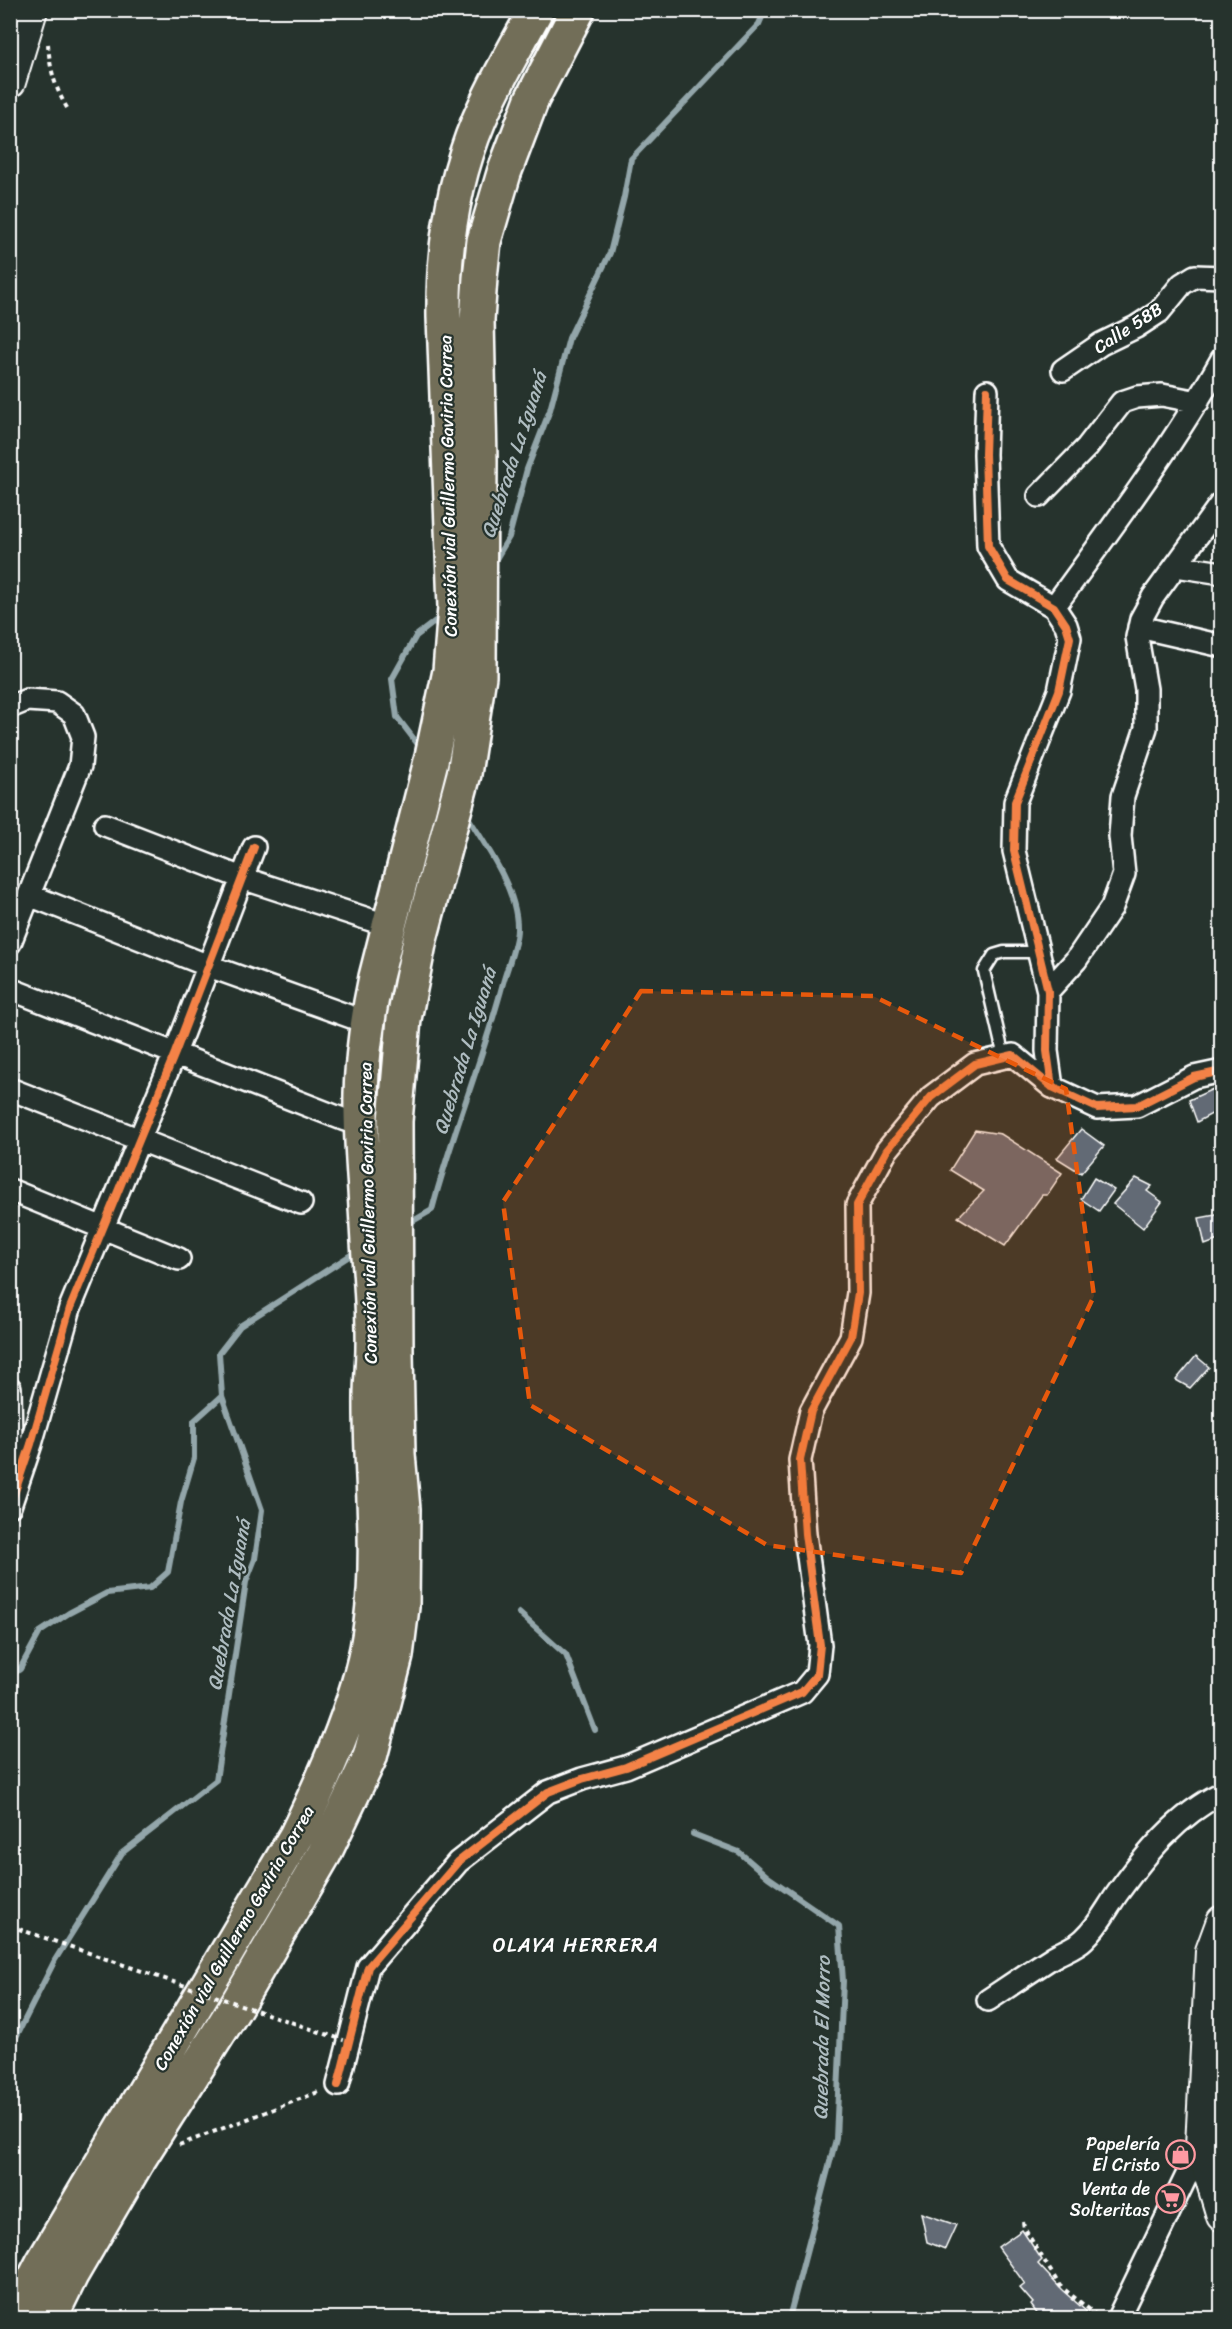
<svg xmlns="http://www.w3.org/2000/svg" width="1232" height="2329" font-family="Sriracha,sans-serif">
<style>
.lines{fill:none;stroke-linecap:round;stroke-linejoin:round}
.stream{stroke:#93a6aa;stroke-width:6}
.building{fill:#626a74;stroke:#fff;stroke-width:1.5}
.lane-casing{stroke:#fff;stroke-width:15}
.street-casing{stroke:#fff;stroke-width:26}
.secondary-casing{stroke:#fff;stroke-width:34}
.highway-casing{stroke:#fff;stroke-width:38}
.path{stroke:#fff;stroke-width:4;stroke-dasharray:4.5 4.5;stroke-linecap:butt}
.lane{stroke:#26332d;stroke-width:10}
.street{stroke:#26332d;stroke-width:21}
.secondary{stroke:#26332d;stroke-width:30}
.highway{stroke:#726e59;stroke-width:33}
.path-bridge{stroke:#fff;stroke-width:4;stroke-dasharray:4.5 4.5;stroke-linecap:butt}
.cycleway-casing{stroke:#26332d;stroke-width:11}
.cycleway{stroke:#f48246;stroke-width:8}
.marked{fill:#e8590c;fill-opacity:0.2;stroke:#e8590c;stroke-width:4.5;stroke-dasharray:12 8;stroke-linejoin:round}
.labels{text-anchor:middle;dominant-baseline:central;stroke-width:4.5;stroke-linejoin:round;paint-order:stroke}
.street-label{font-size:18px;fill:#fff;stroke:#26332d}
.poi-label{font-size:18px;fill:#fff;stroke:#26332d;text-anchor:end}
.water-label{font-size:20px;font-style:italic;fill:#aebcc0;stroke:#26332d}
.neighbourhood-label{font-size:20px;letter-spacing:1.5px;fill:#fff;stroke:#26332d}
</style>
<rect width="100%" height="100%" fill="#26332d"/>
<filter id="ink" filterUnits="userSpaceOnUse"><feTurbulence type="fractalNoise" baseFrequency=".0167" numOctaves="2"/><feDisplacementMap in="SourceGraphic" scale="12" xChannelSelector="R" yChannelSelector="G"/><feConvolveMatrix kernelMatrix="1 2 1 2 8 2 1 2 1" color-interpolation-filters="sRGB"/></filter>
<g filter="url(#ink)">
<g class="lines">
<!-- stream -->
<path class="stream" d="M493 564 509 537 527 469 550 410 569 338 610 253 624 197 631 159 759 24 765 10
M423 751 397 717 392 679 416 636 442 616
M406 1225 432 1210C452 1133 483 1059 503 983 507 968 517 944 517 929 518 890 486 846 466 814
M519 1613 566 1655 595 1730
M10 1676 20 1669 40 1632 69 1613 107 1593 150 1588 168 1572 181 1502 194 1458V1421L222 1396
M693 1834 739 1852 768 1877 839 1926 843 1981 836 2139 789 2318
M10 2049 55 1960 122 1853 216 1780 246 1582 255 1559 262 1510 222 1396 219 1353 240 1326 357 1251"/>
</g>
<!-- building -->
<path class="building" d="M1215 1088 1221 1109 1197 1122 1189 1100Z
M1081 1129 1104 1146 1081 1173 1057 1158Z
M975 1130 1001 1134 1062 1173 1047 1195H1042L1005 1246 958 1217 984 1191 950 1170Z
M1094 1178 1114 1190 1099 1211 1081 1199Z
M1136 1178 1152 1186 1147 1191 1162 1202 1143 1228 1113 1204Z
M1221 1214V1239L1205 1245 1199 1218Z
M1196 1356 1209 1367 1190 1388 1176 1380Z
M921 2213 956 2225 945 2249 927 2242Z
M1022 2230 1042 2260 1038 2264 1062 2290 1095 2319H1041L1038 2315 1031 2305 1033 2303 1020 2288 1025 2284 998 2247Z"/>
<g class="lines">
<defs>
<path id="lane" d="M1004 1057 984 971 994 955 1004 952H1038"/>
<path id="street" d="M1063 370 1101 344 1136 327 1159 312 1182 284 1195 276 1222 277
M987 391 985 454 988 546 1008 580 1054 607 1066 625 1070 638 1059 691 1015 802 1014 851 1048 991 1047 1051 1052 1087
M1039 496 1087 447 1122 402 1137 397 1162 395 1198 402
M1176 566 1222 573
M1054 607C1113 526 1173 446 1222 359
M1139 627 1222 646
M10 707 27 700 57 702 74 714 83 737 80 766 10 943
M105 825 242 878 377 922
M29 895 209 966 357 1019
M10 989 345 1120
M1048 991 1076 960 1112 907 1124 874 1120 836 1123 796 1146 728V689L1137 637 1141 619 1153 597 1222 502
M10 1089 301 1203
M10 1190 179 1259
M10 1388 11 1442 15 1482
M10 1506 31 1444 70 1308 175 1053 254 847
M988 2000C1009 1986 1031 1971 1053 1957 1063 1951 1076 1947 1084 1939 1099 1925 1106 1910 1117 1894 1145 1855 1177 1815 1222 1793
M338 2085 368 1967 458 1862 548 1792 582 1779 626 1767 802 1692 817 1674 820 1645 805 1534 800 1460 811 1411 851 1337 858 1293 857 1205 887 1150 931 1097 975 1064 1013 1055 1052 1087 1097 1108 1137 1106 1194 1077 1222 1071
M1118 2318 1201 2146"/>
<path id="secondary" d="M10 82 32 10
M1222 1921 1211 1951 1201 2146 1222 2216"/>
<path id="highway" d="M14 2318 42 2264 296 1836C327 1772 363 1693 371 1623 381 1547 370 1472 371 1397 371 1380 373 1363 373 1347 374 1306 369 1265 367 1225 365 1181 360 1137 361 1093 362 1054 368 1015 376 977L431 761 450 671 455 607 444 317C443 249 452 184 479 120 495 82 516 47 536 10
M50 2318 71 2275 137 2162 234 2009 324 1854 370 1757 396 1656 402 1607 403 1509 398 1454 396 1352 395 1121 404 1019 420 939 464 774 479 676 480 461 477 320 480 278 484 241 504 173 532 99 578 10"/>
</defs>
<!-- lane casing -->
<use href="#lane" class="lane-casing"/>
<!-- street casing -->
<use href="#street" class="street-casing"/>
<!-- secondary casing -->
<use href="#secondary" class="secondary-casing"/>
<!-- highway casing -->
<use href="#highway" class="highway-casing"/>
<!-- path -->
<path class="path" d="M48 44C50 70 55 89 69 111
M179 2145 321 2091
M1023 2222 1024 2228 1060 2286 1100 2318"/>
<!-- lane -->
<use href="#lane" class="lane"/>
<!-- street -->
<use href="#street" class="street"/>
<!-- secondary -->
<use href="#secondary" class="secondary"/>
<!-- highway -->
<use href="#highway" class="highway"/>
<!-- path-bridge -->
<path class="path-bridge" d="M10 1926 349 2042"/>
<defs>
<path id="cycleway" d="M987 391 985 454 988 546 1008 580 1054 607 1066 625 1070 638 1059 691 1015 802 1014 851 1048 991 1047 1051 1052 1087
M10 1506 31 1444 70 1308 175 1053 254 847
M338 2085 368 1967 458 1862 548 1792 582 1779 626 1767 802 1692 817 1674 820 1645 805 1534 800 1460 811 1411 851 1337 858 1293 857 1205 887 1150 931 1097 975 1064 1013 1055 1052 1087 1097 1108 1137 1106 1194 1077 1222 1071"/>
</defs>
<!-- cycleway casing -->
<use href="#cycleway" class="cycleway-casing"/>
<!-- cycleway -->
<use href="#cycleway" class="cycleway"/>
</g>
</g>
<!-- marked area -->
<path class="marked" d="M641 991 873 996 1066 1089 1094 1296 961 1573 767 1545 530 1405 503 1202Z"/>
<!-- icons -->
<defs>
<symbol id="shop-ring" viewBox="-11 -11 22 22"><circle r="9.5" fill="#26332d" stroke="#ff9aa2" stroke-width="1.5"/><path d="M-5-2.5h2.3a2.7 3.5 0 0 1 5.4 0H5L5.5 6h-11ZM-1.5-2.5h3a1.5 2.3 0 0 0-3 0Z" fill="#ff9aa2"/></symbol>
<symbol id="supermarket-ring" viewBox="-11 -11 22 22"><circle r="9.5" fill="#26332d" stroke="#ff9aa2" stroke-width="1.5"/><path d="M-6-5.5h2.5l.6 2H6L4.5 2H-2.5L-4.4-4H-6ZM-1.5 3.2a1.3 1.3 0 1 0 .1 0ZM3 3.2a1.3 1.3 0 1 0 .1 0Z" fill="#ff9aa2"/></symbol>
</defs>
<g fill-rule="evenodd">
<use href="#shop-ring" x="1164" y="2138" width="33" height="33"/>
<use href="#supermarket-ring" x="1154" y="2182" width="33" height="33"/>
</g>
<g class="labels">
<!-- street labels -->
<g class="street-label">
<text transform="translate(1128 328) rotate(-33)">Calle 58B</text>
<text transform="translate(448 486) rotate(-91)">Conexión vial Guillermo Gaviria Correa</text>
<text transform="translate(368 1213) rotate(-91)">Conexión vial Guillermo Gaviria Correa</text>
<text transform="translate(234 1938) rotate(-60)">Conexión vial Guillermo Gaviria Correa</text>
</g>
<!-- poi labels -->
<g class="poi-label">
<text x="1160" y="2144">Papelería<tspan x="1160" dy="21">El Cristo</tspan></text>
<text x="1150" y="2189">Venta de<tspan x="1150" dy="21">Solteritas</tspan></text>
</g>
<!-- water labels -->
<g class="water-label">
<text transform="translate(514 455) rotate(-72)">Quebrada La Iguaná</text>
<text transform="translate(465 1051) rotate(-73)">Quebrada La Iguaná</text>
<text transform="translate(229 1605) rotate(-80)">Quebrada La Iguaná</text>
<text transform="translate(822 2038) rotate(-89)">Quebrada El Morro</text>
</g>
<!-- neighbourhood labels -->
<g class="neighbourhood-label">
<text x="576" y="1945">OLAYA HERRERA</text>
</g>
</g>
<!-- margin -->
<rect width="1232" height="2329" fill="none" stroke="#26332d" stroke-width="36"/>
<rect x="18" y="18" width="1196" height="2293" fill="none" stroke="#fff" stroke-width="2" filter="url(#ink)"/>
</svg>
